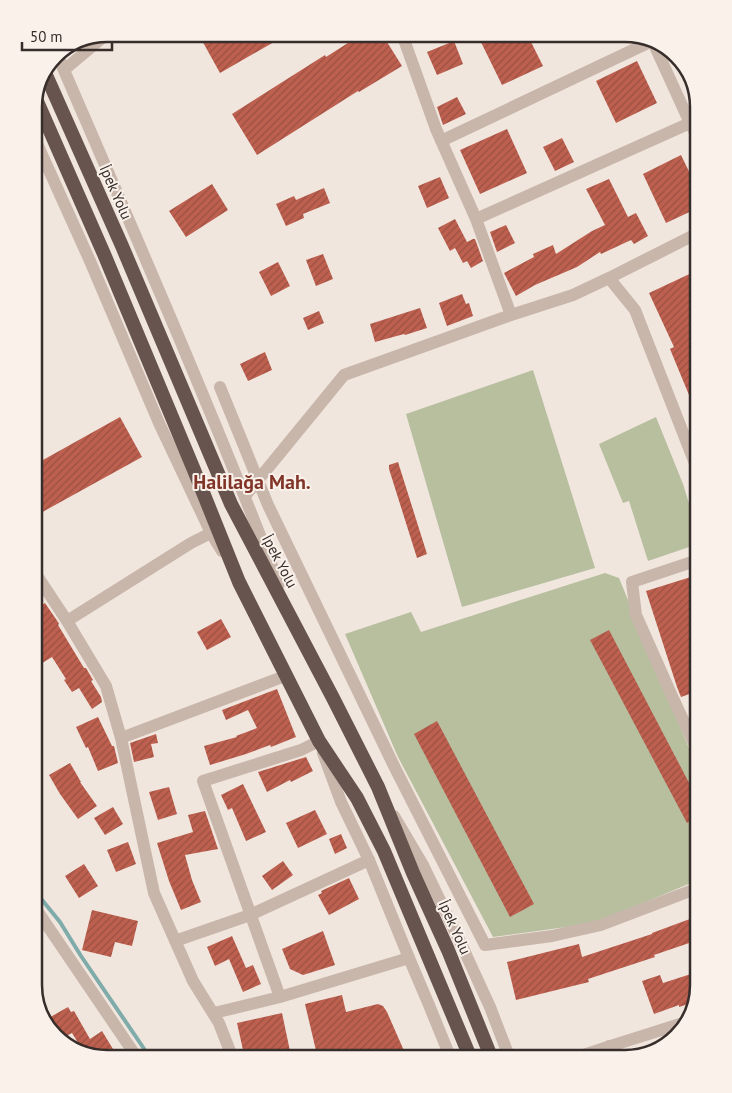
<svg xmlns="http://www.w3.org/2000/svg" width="732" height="1093" font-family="'PT Sans',sans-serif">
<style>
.pitch{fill:#b7bf9f}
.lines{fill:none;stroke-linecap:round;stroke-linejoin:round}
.stream{stroke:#7facaa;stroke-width:4}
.building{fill:url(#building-hatch)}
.minor{stroke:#c8b6ab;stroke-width:12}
.tertiary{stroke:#c8b6ab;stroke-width:12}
.trunk{stroke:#67544e;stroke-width:14}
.labels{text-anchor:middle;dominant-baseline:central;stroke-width:4;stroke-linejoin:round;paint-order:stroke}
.street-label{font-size:15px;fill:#372d2a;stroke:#f9f1ea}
.district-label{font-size:20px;font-weight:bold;fill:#803528;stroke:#f9f1ea}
.rim{fill:none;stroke:#372d2a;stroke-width:2.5}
</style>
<defs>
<pattern id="building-hatch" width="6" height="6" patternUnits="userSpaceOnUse" patternTransform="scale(1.25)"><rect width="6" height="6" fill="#be604f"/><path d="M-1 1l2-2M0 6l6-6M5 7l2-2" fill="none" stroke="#9b5042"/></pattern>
</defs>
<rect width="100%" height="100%" fill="#f1e6de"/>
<!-- pitch -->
<path class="pitch" d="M533 370 595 568 462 607 406 414Z
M656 417 683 484 698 532V544L648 561 629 501 623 503 599 444Z
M605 573 619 578 698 770V880L596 923 493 937 398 757 345 634 411 612 421 632Z"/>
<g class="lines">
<!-- stream -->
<path class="stream" d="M34 890 60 922 81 956 151 1059"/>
</g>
<!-- building -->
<path class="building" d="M207 34H288L220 73 200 37Z
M362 34H382L402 66 359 92 358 91 257 155 232 114 325 55 326 57Z
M477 34H527L543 66 502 85Z
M454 41 463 64 437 75 427 52Z
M637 61 657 103 616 123 596 81Z
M457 97 466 114 443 125 437 107Z
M507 129 527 173 480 194 460 150Z
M562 138 574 162 555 171 543 147Z
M681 155 698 190V208L666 223 643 174Z
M440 177 449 198 427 208 418 186Z
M609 179 628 217 636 213 648 236 634 244 631 240 601 254 600 252 577 267 535 285 516 296 504 273 534 257 533 254 553 245 556 254 592 231 605 225 586 189Z
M212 184 228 210 186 237 169 211Z
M324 188 330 203 303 214 304 218 286 226 276 204 294 196 296 200Z
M455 219 467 242 473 239H475L483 261 471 268 467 261 463 263 455 248 450 251 438 228Z
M506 225 515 243 497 252 490 232Z
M323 254 333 279 316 286 306 260Z
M278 262 290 286 271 296 259 272Z
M698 270V391L689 395 670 349 674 347 649 293Z
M462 294 466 304 469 303 473 316 447 326 439 303Z
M420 308 427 328 405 335 404 334 375 342 370 324Z
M319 311 324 323 308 330 303 318Z
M265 352 272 370 248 381 240 364Z
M120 417 142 457 37 515 34 509V465Z
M398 462 427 554 417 558 389 469V465Z
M694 576 698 589V691L681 697 677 687 646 591Z
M45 603 58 622 59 624 58 625 84 668H86L93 680 91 681 101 697 102 702 92 709 79 688 72 692 64 680 66 679 52 657 34 668V643L42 638 34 623V609Z
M221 619 231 637 207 650 197 632Z
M609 630 698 800V817L687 823 590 640Z
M277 689 296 737 271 747 270 745 246 754 210 765 204 746 237 737 236 736 257 728 248 710 226 720 222 710Z
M98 717 112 746H114L118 763 98 771 88 747 86 748 76 727Z
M437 721 534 904 510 917 414 734Z
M156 734 158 743 151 744 154 757 134 762 130 743Z
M306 757 313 771 291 782 290 780 267 792 258 772Z
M70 763 81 782H80L97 806 78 819 60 794 49 775Z
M243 784 266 832 246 841 232 808 228 810 221 795Z
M169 787 177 814 158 820 149 792Z
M113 807 123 824 105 835 94 818Z
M315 810 327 834 298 848 286 823Z
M205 811 218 849 185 855 192 880 201 902 181 910 169 881 157 843 193 832 188 815Z
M341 834 347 848 335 854 329 839Z
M128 842 136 864 116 872 107 850Z
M283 861 293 875 272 890 262 876Z
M84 864 98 886 79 898 65 876Z
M349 878 359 899 329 915 318 895 322 893 321 891Z
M92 910 138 921 132 946 115 942 111 957 82 950Z
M698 916V940L654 955 655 957 588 979 589 982 516 1000 507 962 579 944 582 957 652 934V933Z
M323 931 335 965 303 975 290 969 282 949Z
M232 936 246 968 253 965 261 984 243 992 229 959 215 966 207 947Z
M694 973 698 987 694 1002 679 1007V1005L654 1014 642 981 660 975 663 983Z
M342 995 346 1012 378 1004 383 1006 387 1012 405 1053 406 1059H318L305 1004Z
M68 1007 71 1012 74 1011 90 1039 102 1031 113 1049 107 1053 109 1056 103 1059 85 1054 72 1033 66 1036 65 1034 58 1037 51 1029 45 1020Z
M282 1013 290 1051 250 1059H245L237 1023Z"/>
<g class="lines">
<!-- minor -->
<path class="minor" d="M402 34 436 129 476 219 511 315
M653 42 690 123 698 138
M441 141 652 41
M476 219 690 123
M609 278 635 310 698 471
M220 387 268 505 395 768 485 945 552 936 601 925 698 888
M245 496 344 375 511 315 573 295 609 278 698 233
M34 571 67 621 106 686 121 738 154 893 193 981 219 1023 233 1059
M67 621 191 543 211 533
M121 738 285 676
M698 752 672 696 636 615 632 582 698 560
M34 906 138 1059
M175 941 250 915 369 860
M280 997 203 781 301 750 319 741
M214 1013 280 997 409 958
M609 1046 613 1059
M572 1059C611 1045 650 1034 689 1021"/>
<!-- tertiary -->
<path class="tertiary" d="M57 54C133 230 210 405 279 584
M64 70 107 34
M34 137 90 261 159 423 211 533 222 551
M323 753 341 802 369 860 409 958 429 1005 451 1059
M394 816 423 865 463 948 490 1007 510 1059"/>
<!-- trunk -->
<path class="trunk" d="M46 75 122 246 231 504 333 698 378 787 413 873 448 950 492 1059
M36 99 104 254 194 470 239 582 319 741 357 798 384 851 471 1059"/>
</g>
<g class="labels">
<!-- street labels -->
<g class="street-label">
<text transform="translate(116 192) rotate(66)">İpek Yolu</text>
<text transform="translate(280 561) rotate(62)">İpek Yolu</text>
<text transform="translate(455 927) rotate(66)">İpek Yolu</text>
</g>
<!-- district labels -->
<g class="district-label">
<text x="252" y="482">Halilağa Mah.</text>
</g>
</g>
<!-- crop -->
<path d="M0 0H732V1093H0ZM107 42H625A65 65 0 0 1 690 107V985A65 65 0 0 1 625 1050H107A65 65 0 0 1 42 985V107A65 65 0 0 1 107 42Z" fill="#f9f1ea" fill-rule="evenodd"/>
<path class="rim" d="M107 42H625A65 65 0 0 1 690 107V985A65 65 0 0 1 625 1050H107A65 65 0 0 1 42 985V107A65 65 0 0 1 107 42Z"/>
<!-- scale -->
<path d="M22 42v8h90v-8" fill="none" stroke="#372d2a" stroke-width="2.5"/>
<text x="30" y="42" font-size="15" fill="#372d2a" stroke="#f9f1ea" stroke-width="4" paint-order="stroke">50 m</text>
</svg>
